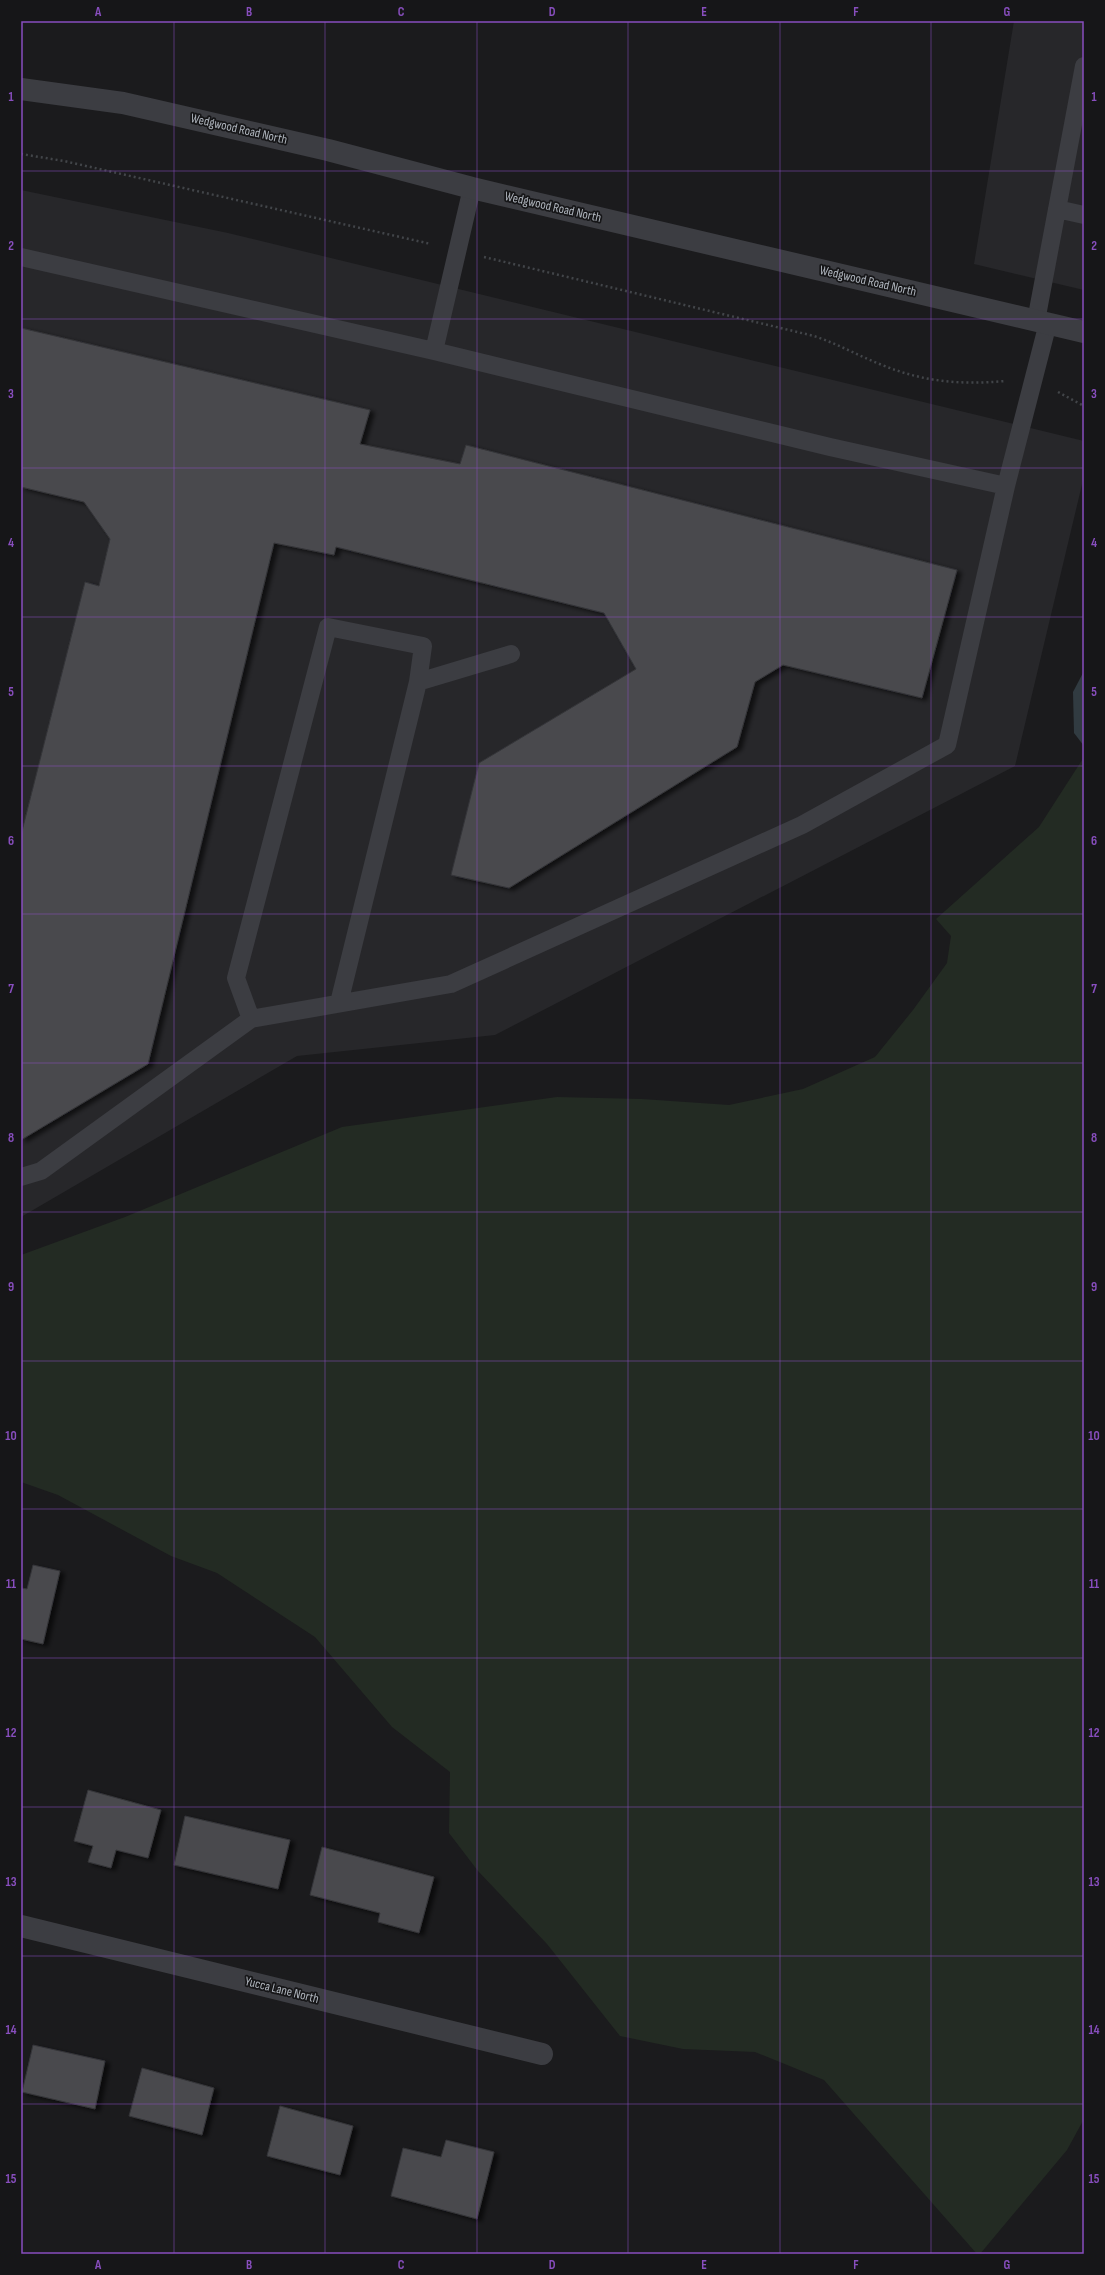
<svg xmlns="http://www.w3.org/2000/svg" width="1105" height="2275" font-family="'Sofia Sans Condensed',sans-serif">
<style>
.built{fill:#27272a}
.green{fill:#232b23}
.water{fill:#313b41}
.building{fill:#48494d;stroke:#353539;filter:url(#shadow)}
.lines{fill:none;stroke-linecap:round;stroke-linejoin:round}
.path{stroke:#424549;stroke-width:2.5;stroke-dasharray:2 3;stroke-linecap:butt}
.service{stroke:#3c3d42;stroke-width:18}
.minor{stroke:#3c3d42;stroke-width:22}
.tertiary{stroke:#3c3d42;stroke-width:22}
.grid{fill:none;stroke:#884ebe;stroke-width:1;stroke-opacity:0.55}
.labels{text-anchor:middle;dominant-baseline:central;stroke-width:3.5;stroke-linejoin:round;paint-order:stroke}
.street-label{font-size:13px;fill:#aeb4bc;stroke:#161618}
.neatline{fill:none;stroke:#884ebe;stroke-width:1.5}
.grid-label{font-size:13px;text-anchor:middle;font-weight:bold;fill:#884ebe}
</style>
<defs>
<filter id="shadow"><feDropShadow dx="4.5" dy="2.5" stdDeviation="2" flood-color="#0009"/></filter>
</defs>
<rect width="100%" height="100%" fill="#1b1b1d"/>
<!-- built -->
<path class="built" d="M1014 21H1084V290L974 264Z
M21 190 228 233 1084 441V476L1015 766 495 1035 297 1056 21 1217Z"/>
<!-- green -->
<path class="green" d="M1084 757V2119L1067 2150 980 2254H977L824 2080 755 2052 683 2049 620 2036 547 1944 478 1871 449 1833 450 1772 392 1727 315 1637 217 1573 171 1556 58 1495 21 1482V1255L125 1217 342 1127 557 1097 642 1099 729 1105 803 1089 875 1057 913 1010 947 963 951 936 936 919 1039 827Z"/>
<!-- water -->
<path class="water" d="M1084 671V746L1074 733 1073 692Z"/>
<!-- building -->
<path class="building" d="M21 328 370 410 360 444 460 464 466 445 957 570 922 698 783 665 755 682 737 747 509 888 451 875 479 763 636 669 604 613 336 547 334 555 274 543 148 1064 21 1140V835L85 582 99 586 110 539 84 502 21 487Z
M33 1565 60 1571 43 1644 21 1639V1588L27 1589Z
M88 1790 161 1810 148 1858 116 1850 111 1868 88 1862 93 1846 74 1841Z
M185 1816 290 1840 278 1889 174 1865Z
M322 1847 434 1877 419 1933 378 1922 380 1913 310 1895Z
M33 2045 105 2061 95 2109 22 2092Z
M142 2068 214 2088 202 2135 129 2116Z
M280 2106 353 2126 340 2175 267 2156Z
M446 2140 494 2152 477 2219 391 2196 403 2148 441 2157Z"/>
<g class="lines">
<!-- path -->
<path class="path" d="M21 154 64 161 431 244
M484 257 814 336C838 344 859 356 882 365 924 382 960 385 1005 381
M1058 392 1084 406"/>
<!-- service -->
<path class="service" d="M1057 209 1084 215
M21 257 434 351 830 447 1006 486
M1036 321 1084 66
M434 351 472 188
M339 1003 418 682 511 654
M251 1019 236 978 328 627 423 646 418 682
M21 1177 41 1171 251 1019 451 984 802 825 947 745 1006 486 1048 323"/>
<!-- minor -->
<path class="minor" d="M21 1926 542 2054"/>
<!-- tertiary -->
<path class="tertiary" d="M21 89 123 103 328 150 472 188 1084 332"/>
</g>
<!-- grid -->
<path class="grid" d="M174 21V2254M325 21V2254M477 21V2254M628 21V2254M780 21V2254M931 21V2254M21 171H1084M21 319H1084M21 468H1084M21 617H1084M21 766H1084M21 914H1084M21 1063H1084M21 1212H1084M21 1361H1084M21 1509H1084M21 1658H1084M21 1807H1084M21 1956H1084M21 2104H1084"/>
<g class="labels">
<!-- street labels -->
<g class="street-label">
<text transform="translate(239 129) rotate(13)">Wedgwood Road North</text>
<text transform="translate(553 207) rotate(13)">Wedgwood Road North</text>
<text transform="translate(868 281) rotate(13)">Wedgwood Road North</text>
<text transform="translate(282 1990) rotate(14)">Yucca Lane North</text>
</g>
</g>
<!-- border -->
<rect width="1105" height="2275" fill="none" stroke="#161618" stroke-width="44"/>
<rect x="22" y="22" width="1061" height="2231" class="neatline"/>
<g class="grid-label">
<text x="98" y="16">A</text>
<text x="249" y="16">B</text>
<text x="401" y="16">C</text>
<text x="552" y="16">D</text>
<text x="704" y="16">E</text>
<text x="856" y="16">F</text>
<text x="1007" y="16">G</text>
<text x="11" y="101">1</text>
<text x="1094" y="101">1</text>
<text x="11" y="250">2</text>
<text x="1094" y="250">2</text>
<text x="11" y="398">3</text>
<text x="1094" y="398">3</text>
<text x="11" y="547">4</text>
<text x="1094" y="547">4</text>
<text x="11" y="696">5</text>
<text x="1094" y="696">5</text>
<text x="11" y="845">6</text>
<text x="1094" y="845">6</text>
<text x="11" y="993">7</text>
<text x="1094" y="993">7</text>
<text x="11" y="1142">8</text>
<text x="1094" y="1142">8</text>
<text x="11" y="1291">9</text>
<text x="1094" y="1291">9</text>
<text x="11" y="1440">10</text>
<text x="1094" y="1440">10</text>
<text x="11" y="1588">11</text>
<text x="1094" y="1588">11</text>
<text x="11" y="1737">12</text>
<text x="1094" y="1737">12</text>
<text x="11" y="1886">13</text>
<text x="1094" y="1886">13</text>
<text x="11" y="2034">14</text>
<text x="1094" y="2034">14</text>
<text x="11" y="2183">15</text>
<text x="1094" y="2183">15</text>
<text x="98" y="2269">A</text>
<text x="249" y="2269">B</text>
<text x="401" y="2269">C</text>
<text x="552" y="2269">D</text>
<text x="704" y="2269">E</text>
<text x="856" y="2269">F</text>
<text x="1007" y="2269">G</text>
</g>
</svg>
